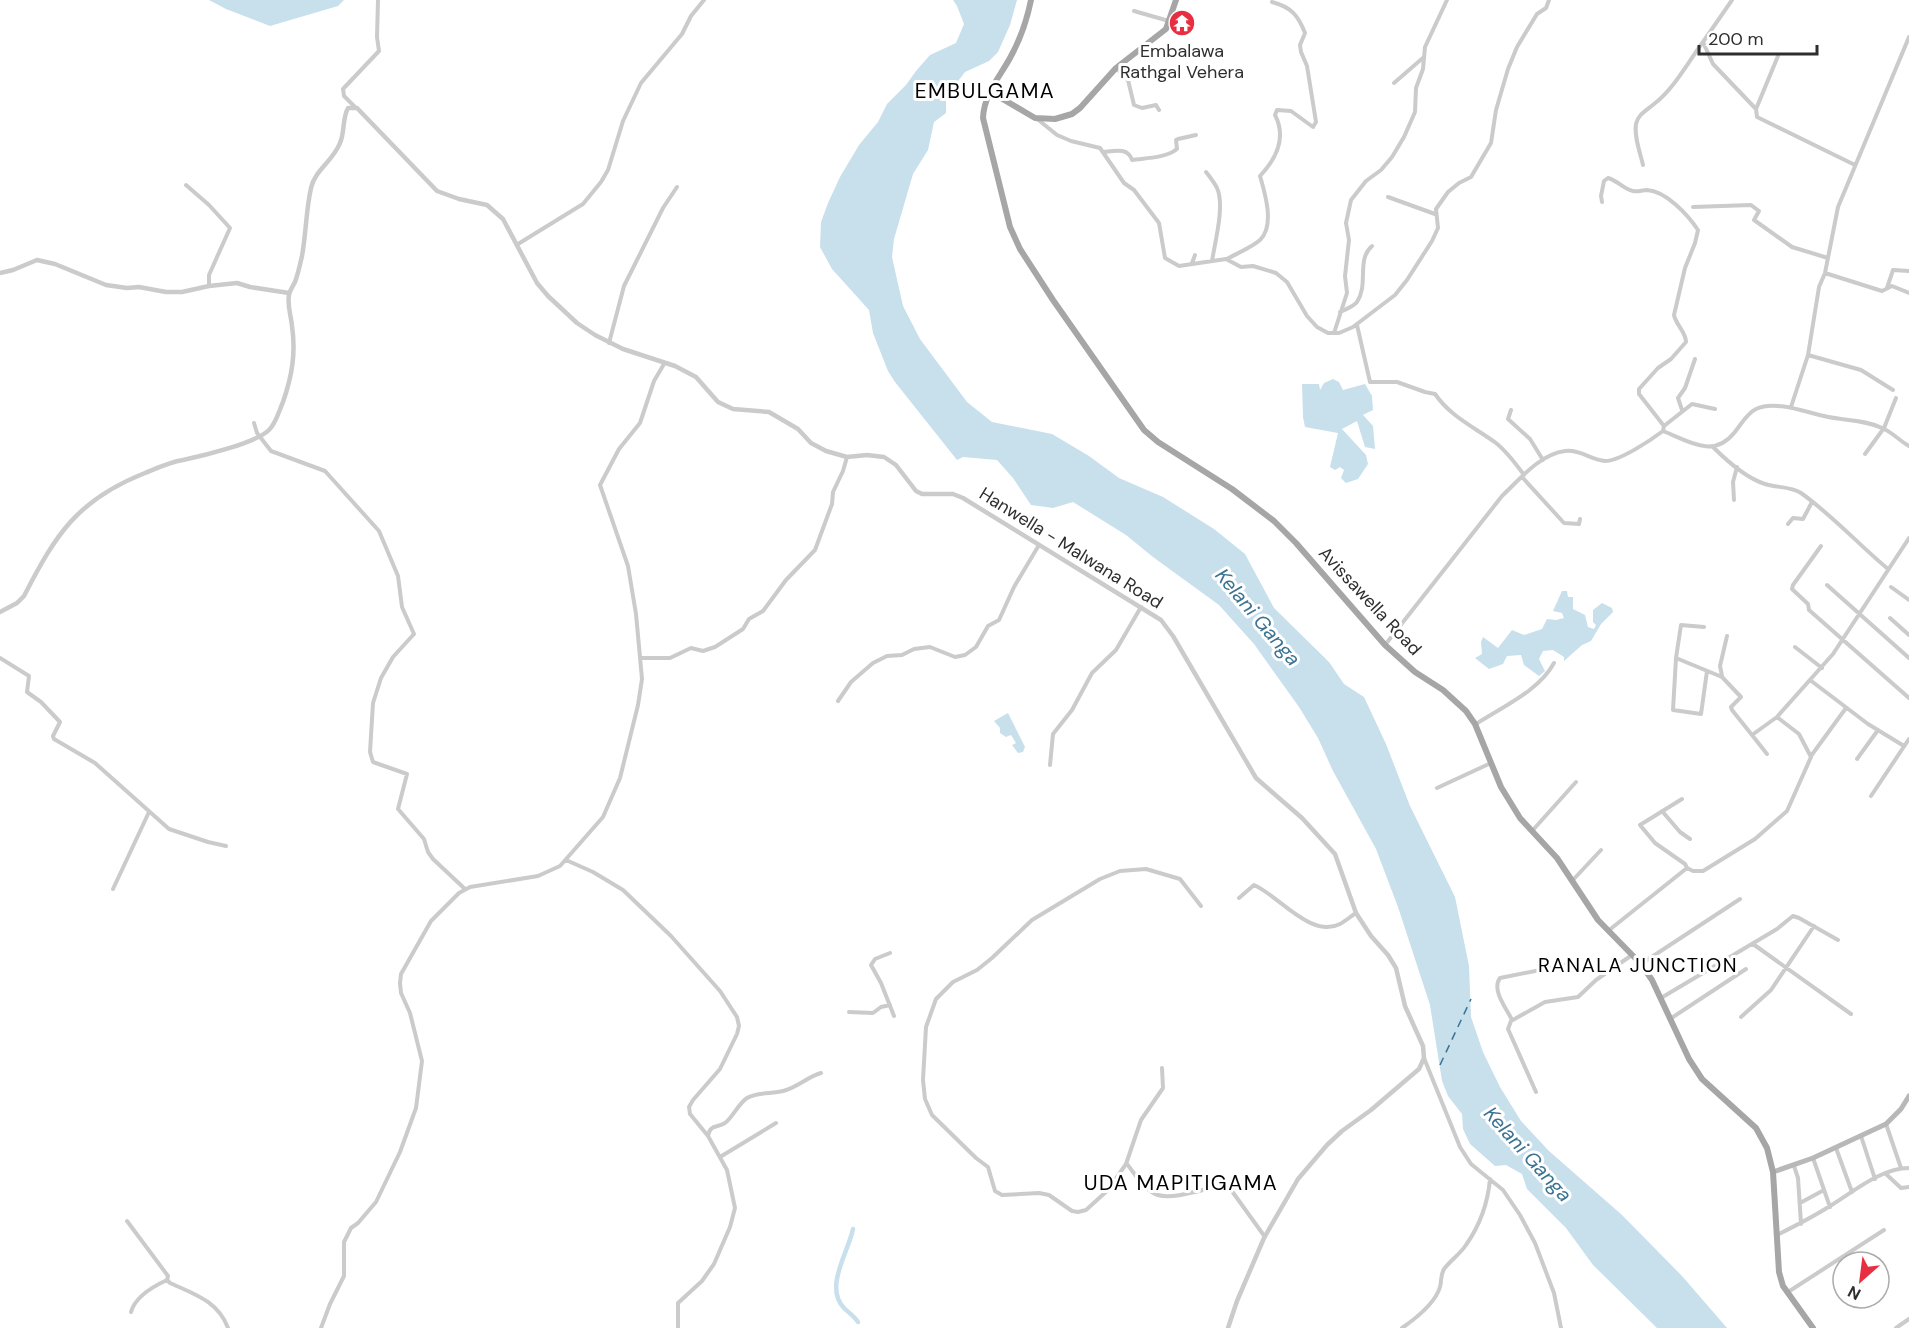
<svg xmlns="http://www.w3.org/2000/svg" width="1909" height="1328" font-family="'DM Sans',sans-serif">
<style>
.water{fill:#c8dfec}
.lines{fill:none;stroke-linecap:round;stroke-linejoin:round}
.canal{stroke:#c8dfec;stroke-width:4.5}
.ferry{stroke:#3b7392;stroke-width:1.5;stroke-dasharray:8 6;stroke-linecap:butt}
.minor{stroke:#cbcbcb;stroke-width:4}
.tertiary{stroke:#cbcbcb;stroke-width:4.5}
.secondary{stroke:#b8b8b8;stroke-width:5}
.primary{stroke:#a6a6a6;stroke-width:6}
.labels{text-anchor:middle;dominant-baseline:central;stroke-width:6;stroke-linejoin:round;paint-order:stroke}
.poi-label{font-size:18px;fill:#2e2e2e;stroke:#fff}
.street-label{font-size:18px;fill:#2e2e2e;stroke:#fff}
.water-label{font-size:20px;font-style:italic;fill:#3b7392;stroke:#fff}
.neighbourhood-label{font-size:20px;letter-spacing:1.5px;fill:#000;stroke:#fff}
.quarter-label{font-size:21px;letter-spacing:1.5px;fill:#000;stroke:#fff}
</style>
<rect width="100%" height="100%" fill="#fff"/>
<!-- water -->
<path class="water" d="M209 0H344L338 6 270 26 226 9Z
M953 0H1017L1010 25 998 52 989 61 965 72 946 97V113L934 122 928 150 913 174 894 239 892 257 903 306 920 339 967 402 992 422 1052 434 1089 456 1119 478 1163 497 1214 529 1245 554 1274 608 1329 662 1344 684 1364 697 1386 744 1410 806 1455 897 1469 966 1471 1017 1483 1052 1500 1087 1521 1121 1549 1151 1622 1215 1682 1276 1727 1328H1657L1593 1265 1566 1228 1527 1189 1522 1174 1506 1165 1495 1166 1470 1144 1463 1129 1462 1114 1448 1096 1442 1081 1430 1005 1398 907 1376 849 1333 771 1318 738 1299 707 1254 644 1219 605 1153 557 1126 535 1073 502 1053 508 1031 505 1013 478 997 460 963 457 957 460 895 382 888 371 873 333 869 310 832 269 820 247 821 222 828 203 840 177 859 145 878 122 887 104 906 85 916 71 930 55 956 43 964 24 957 6Z
M1333 379 1339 382 1343 390 1365 384 1372 396 1373 410 1363 415 1373 426 1375 449 1365 447 1357 421 1342 429 1366 455 1368 464 1358 479 1346 483 1341 478 1344 470 1340 467 1335 470 1330 467 1338 433 1305 427 1303 417 1302 384H1319L1320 390 1324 383Z
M1562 591H1567L1568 597H1573V609L1585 615 1588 627 1594 629 1596 625 1593 622V610L1602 603 1612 608 1613 612 1601 624 1591 641 1582 645 1564 661V657L1553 650 1543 651 1539 659 1545 671 1539 676 1524 665 1521 655 1507 656 1503 664 1489 669 1475 658 1482 654 1481 642 1483 637 1498 648 1512 630 1524 635 1542 629 1547 619 1556 620 1564 618 1562 613 1553 611Z
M1008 713 1025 747 1023 752 1018 753 1012 745 1016 743 1011 735 1006 737 1000 733V728L994 721Z"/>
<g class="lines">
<!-- canal -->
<path class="canal" d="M853 1229C848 1253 824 1287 844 1308 849 1313 854 1316 858 1322"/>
<!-- ferry -->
<path class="ferry" d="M1440 1065 1471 999"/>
<!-- minor -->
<path class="minor" d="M1732 0 1703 42 1713 64 1756 109
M1134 11 1169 21
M1778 56 1756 109 1757 117 1855 165
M1116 68 1128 80 1134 105 1142 108 1156 105 1159 110
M1394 83 1424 57
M356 108 344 96 343 89 379 51 377 37 378 0
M1036 118 1057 135 1071 141 1100 148 1124 183 1134 190 1159 223 1165 258 1179 266 1226 259 1241 267 1253 266 1276 273 1287 282 1307 316 1317 327 1328 333H1339L1353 327 1395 295 1407 280 1432 241 1438 228 1436 209 1448 192 1459 183 1471 177 1491 143 1496 110 1508 69 1517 47 1537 14 1546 8 1549 0
M1103 152C1114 151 1128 147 1132 160 1146 158 1166 158 1177 149L1176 140 1178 139 1196 135
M1643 165C1640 152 1634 137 1636 124 1638 114 1647 110 1654 104 1674 89 1688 62 1703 42
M1206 172C1210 177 1214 182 1217 188 1225 205 1215 242 1212 261
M186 185 209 205 230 228 209 275V286
M1388 197 1435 214
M1602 202 1601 196 1604 181 1608 178C1617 180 1623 189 1633 191 1638 192 1642 190 1647 190 1666 191 1688 215 1698 230L1695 243 1685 268 1674 315C1676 325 1686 332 1686 342L1671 359 1658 368 1639 389V394L1664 426 1663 431
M1693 207 1751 205 1759 211 1754 220 1792 247 1828 258
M518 244 583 204 601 182 608 170 623 121 641 83 682 34 691 16 704 0
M1227 259C1237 253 1251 248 1260 240 1275 226 1265 193 1260 176 1276 159 1287 138 1275 115L1277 110 1291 111 1313 127 1316 122 1307 66 1301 52 1300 45 1305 33C1298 15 1291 7 1272 2
M1192 263 1195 255
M1825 273 1882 291 1892 286 1909 293
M1887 288 1893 270 1909 271
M1340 312C1346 309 1353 307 1357 302 1369 284 1356 260 1372 246
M1357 325 1370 382H1397L1425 392 1435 394C1451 417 1474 427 1496 443 1506 451 1516 464 1524 475
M1334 333 1347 293 1345 276 1349 240 1346 223 1351 200 1366 181 1381 170 1392 157 1404 137 1415 112 1416 88 1423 69 1425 47 1447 0
M609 343 624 286 663 208 677 187
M1808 355 1861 370 1893 390
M1791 407 1808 355 1819 287 1825 273 1838 207 1909 37
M1511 410 1508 419 1530 439 1543 460
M1682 410 1678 398 1685 388 1695 359
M254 423 257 433 271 451 325 471 379 531 398 576 402 607 414 634 393 657 381 678 373 703 370 752 373 762 407 774 398 809 424 839 428 852 433 859 465 889
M1664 426 1692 404 1715 409
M1713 447C1727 461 1746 478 1765 484 1777 488 1790 486 1801 493 1832 515 1858 544 1888 569
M1865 454 1884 428 1896 398
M1522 477 1564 523 1579 524 1580 519
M1734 500 1733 482 1737 467
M1788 524 1793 518 1803 519 1812 502
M1821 546 1793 585 1792 589 1808 604 1809 610 1909 698
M1827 585 1909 658
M1891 587 1909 600
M1890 618 1909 635
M1385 645 1502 496C1519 480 1540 454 1565 451 1579 449 1592 460 1605 461 1620 461 1651 440 1663 431 1688 441 1713 459 1734 433 1741 425 1746 414 1756 409 1775 400 1805 412 1824 416 1844 421 1863 419 1882 428 1892 432 1900 441 1909 446
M1795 647 1822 668
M0 658 29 676 27 692 41 702 60 722 53 736 54 739 95 763 169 829 208 842 226 846
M640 658H670L691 648 703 651 715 647 743 629 749 619 763 611 786 580 815 550 832 504 833 492 843 471 847 457
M1676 658 1681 625 1704 627
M1722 676 1720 666 1727 636
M1810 680 1868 724 1904 746
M838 701 851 682 873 663 887 656 902 655 914 649 930 647 955 657 965 655 976 647 988 626 999 620 1014 587 1039 545
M1777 717 1833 654 1909 538
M1476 724C1502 707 1539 691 1554 663
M1752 735 1767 754
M1811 756 1846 708
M1857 759 1878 730
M1050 765 1053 734 1072 710 1092 673 1116 650 1141 607
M1437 788 1491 763
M1871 796 1909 739
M1682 799 1640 825 1655 843 1685 864 1687 868 1693 871H1703L1755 839 1787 811 1811 757 1799 734 1777 717 1752 735 1732 710 1731 707 1741 697 1722 677 1676 658 1673 710 1701 714 1707 671
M1662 811 1680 832 1690 839
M1532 831 1576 782
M566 860 593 872 623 890 671 936 720 991 737 1017 739 1026 737 1034 720 1069 693 1100 689 1107 690 1114 708 1136 727 1170 735 1208 730 1227 714 1264 702 1281 678 1303V1328
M1572 881 1601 850
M113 889 149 812
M1239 898 1254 885C1278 895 1311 939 1340 924 1346 921 1351 916 1356 913
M1608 931 1687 868
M1753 944 1851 1014
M890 953 875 959 871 965 881 983 894 1016
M1641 964 1740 899
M1661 998 1777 929 1793 916 1799 918 1838 940
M849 1012 873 1013 881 1007 890 1005
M1741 1017 1771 990 1814 926
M1670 1019 1746 969
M1512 1020C1507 1009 1491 990 1500 978L1565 965
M1424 1058 1460 1147 1471 1164 1503 1190 1520 1215 1535 1243 1554 1293 1561 1328
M1162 1068 1163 1088 1141 1120 1126 1164 1108 1190 1086 1210 1078 1212 1072 1211 1049 1195 1039 1193 1002 1195 995 1191 988 1167 976 1158 932 1115 925 1099 923 1080 926 1027 936 999 953 982 977 970 992 958 1032 920 1100 879 1120 871 1146 869 1180 879 1201 906
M1536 1092 1508 1029 1511 1021 1545 1002 1578 997 1596 980 1632 955
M1886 1124 1901 1168
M708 1136C710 1124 717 1128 725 1123 733 1117 738 1104 747 1098 757 1092 772 1094 783 1091 798 1087 807 1077 821 1073
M1861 1136 1875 1179
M1836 1148 1852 1192
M720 1157 776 1123
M1813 1158 1830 1207
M1127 1164C1135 1174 1145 1191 1158 1195 1172 1200 1204 1189 1220 1186L1229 1187 1265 1237
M1794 1166 1798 1178 1801 1224
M1886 1174 1901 1188 1909 1187
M1800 1203 1824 1190
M127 1221 168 1276 167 1280 170 1283C194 1294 218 1301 228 1328
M1777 1235C1795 1226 1813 1217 1830 1206 1853 1192 1881 1168 1909 1168
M1788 1292 1884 1230
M131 1312C135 1297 154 1286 167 1280
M321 1328 330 1304 344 1276V1242L351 1228 358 1223 376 1202 400 1152 416 1108 422 1061 410 1013 401 993 400 983 401 974 431 921 459 893 470 887 538 876 560 866 603 817 620 778 638 705 642 679 636 614 628 566 600 485 619 449 640 423 654 381 664 364
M1402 1328C1415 1319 1435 1304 1440 1287 1442 1280 1440 1276 1444 1269 1451 1260 1460 1254 1466 1245 1480 1225 1488 1202 1490 1179
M1896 1328 1909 1319"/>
<!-- tertiary -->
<path class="tertiary" d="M0 273 13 270 37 260 55 264 106 285 127 288 139 287 166 292H182L209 286 237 283 250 287 289 293
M0 612 17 603 24 596C56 534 77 500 145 473 157 468 170 462 183 460 202 456 256 443 269 430 276 423 279 411 283 402 292 376 296 353 292 326 291 315 287 306 289 295 290 290 293 286 295 282 298 274 300 265 302 256 306 234 306 210 311 188 315 170 333 161 340 143 345 132 342 119 348 108H357L437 191 459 199 487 205 503 219 537 283 548 296 577 323 595 335 623 349 675 366 696 377 718 402 733 409 769 412 798 429 811 443 826 451 847 457 867 455 884 457 896 465 916 491 922 494H953L963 498 1161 620 1173 636 1256 778 1302 818 1335 854 1356 913 1371 936 1388 955 1396 968 1405 1006 1423 1046 1424 1058 1419 1069 1371 1110 1342 1131 1327 1145 1298 1179 1264 1238 1237 1301 1228 1328"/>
<!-- secondary -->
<path class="secondary" d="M1773 1172 1813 1158 1886 1124 1901 1109 1909 1096"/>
<!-- primary -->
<path class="primary" d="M1031 0C1027 20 1020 40 1010 58 999 78 984 94 983 118L1010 227 1020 249 1053 300 1144 430 1158 442 1232 489 1274 521 1296 543 1385 645 1415 672 1443 690 1466 711 1475 724 1501 787 1520 818 1557 858 1598 920 1641 964 1652 980 1689 1059 1702 1079 1756 1128 1767 1148 1773 1172 1779 1272 1783 1286 1813 1328
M989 91 1035 118 1055 119 1072 114 1080 108 1116 68 1166 29 1176 0"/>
</g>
<!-- icons -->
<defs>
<symbol id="temple-disc" viewBox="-11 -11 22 22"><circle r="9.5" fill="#e82e41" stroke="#fff"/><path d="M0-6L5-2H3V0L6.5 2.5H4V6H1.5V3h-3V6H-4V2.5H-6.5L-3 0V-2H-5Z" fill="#fff"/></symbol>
</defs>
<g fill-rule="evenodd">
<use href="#temple-disc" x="1167" y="8" width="30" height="30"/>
</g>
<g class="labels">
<!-- poi labels -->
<g class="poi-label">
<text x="1182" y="51">Embalawa<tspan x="1182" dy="21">Rathgal Vehera</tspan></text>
</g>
<!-- street labels -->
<g class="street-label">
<text transform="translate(1071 548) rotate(32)">Hanwella - Malwana Road</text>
<text transform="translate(1370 601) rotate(47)">Avissawella Road</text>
</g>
<!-- water labels -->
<g class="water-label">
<text transform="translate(1258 617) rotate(50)">Kelani Ganga</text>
<text transform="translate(1528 1154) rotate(48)">Kelani Ganga</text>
</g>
<!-- neighbourhood labels -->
<g class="neighbourhood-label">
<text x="1638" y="965">RANALA JUNCTION</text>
</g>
<!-- quarter labels -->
<g class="quarter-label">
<text x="985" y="91">EMBULGAMA</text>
<text x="1181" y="1183">UDA MAPITIGAMA</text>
</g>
</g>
<!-- north arrow -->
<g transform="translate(1861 1280) rotate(208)"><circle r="28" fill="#ffffff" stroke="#ababab" stroke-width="1.5"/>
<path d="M0-4.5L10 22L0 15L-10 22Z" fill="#e82e41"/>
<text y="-9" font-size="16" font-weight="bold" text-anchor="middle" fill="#2e2e2e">N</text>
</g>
<!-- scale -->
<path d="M1699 45v9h118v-9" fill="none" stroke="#2e2e2e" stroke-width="3"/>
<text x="1708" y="45" font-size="18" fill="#2e2e2e" stroke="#ffffff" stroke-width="4.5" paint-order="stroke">200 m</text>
</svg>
